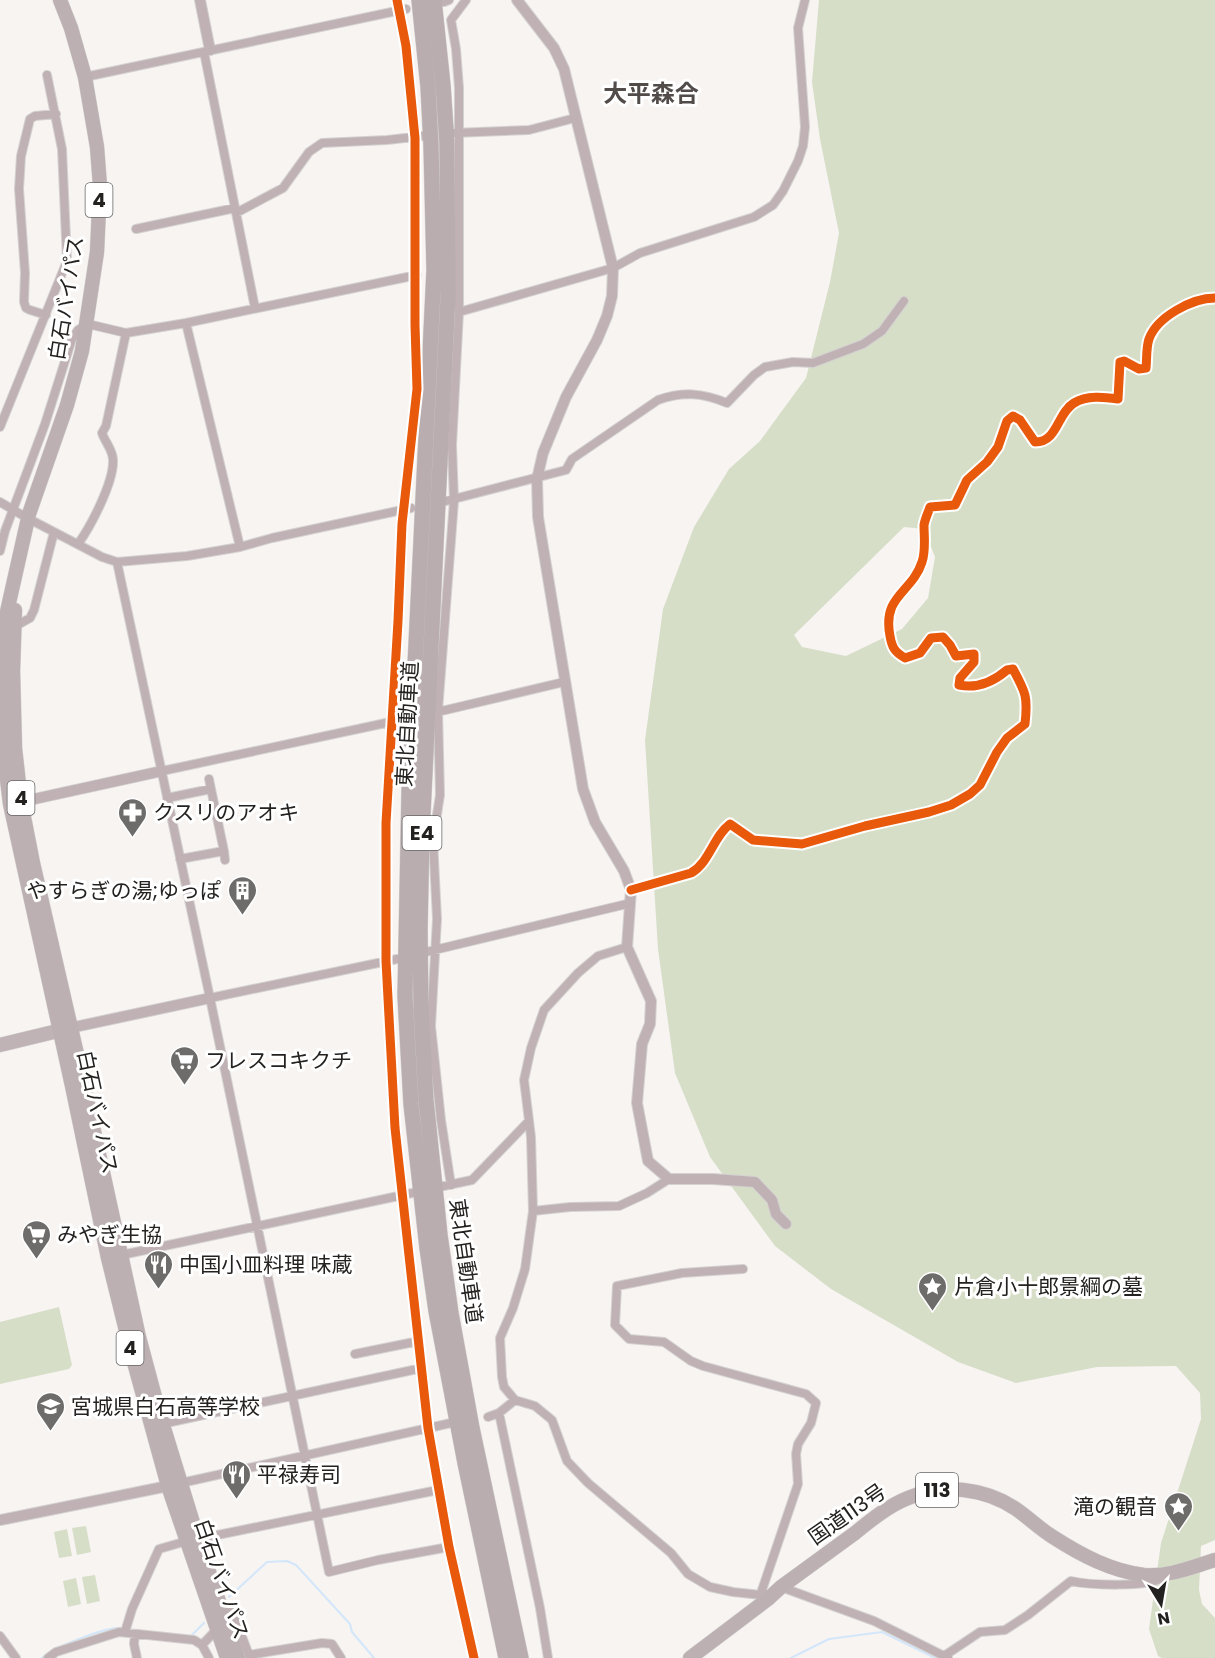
<svg xmlns="http://www.w3.org/2000/svg" width="1215" height="1658" font-family="Poppins,'Noto Sans JP',sans-serif">
<style>
.green{fill:#d7dec8;fill-rule:evenodd}
.lines{fill:none;stroke-linecap:round;stroke-linejoin:round}
.stream{stroke:#d3e6fa;stroke-width:2}
.minor-casing{stroke:#d4d2d1;stroke-width:10}
.tertiary-casing{stroke:#d4d2d1;stroke-width:12}
.primary-casing{stroke:#d4d2d1;stroke-width:15}
.trunk-casing{stroke:#d4d2d1;stroke-width:15}
.motorway-casing{stroke:#d4d2d1;stroke-width:16}
.minor{stroke:#bfb1b4;stroke-width:8}
.tertiary{stroke:#bfb1b4;stroke-width:10}
.primary{stroke:#c0b3b6;stroke-width:14}
.trunk{stroke:#bcb0b2;stroke-width:14}
.motorway{stroke:#b9adaf;stroke-width:15}
.cycleway-casing{stroke:#fff;stroke-width:13}
.cycleway{stroke:#e8590c;stroke-width:9}
.labels{text-anchor:middle;dominant-baseline:central;stroke-width:6;stroke-linejoin:round;paint-order:stroke}
.shield{fill:#fff;stroke:#666464;stroke-width:1.5}
.shield-label{font-size:20px;font-weight:bold;fill:#242221}
.street-label{font-size:21px;fill:#242221;stroke:#fff}
.poi-label{font-size:21px;fill:#242221;stroke:#fff;text-anchor:start}
.quarter-label{font-size:24px;font-weight:bold;fill:#514c4a;stroke:#fff}
</style>
<rect width="100%" height="100%" fill="#f7f4f2"/>
<!-- green -->
<path class="green" d="M819 0H1215V1540L1201 1546 1199 1590 1202 1604 1215 1618V1658H1162L1158 1656 1149 1629 1161 1543 1201 1419 1200 1393 1176 1366 1097 1367 1016 1383 958 1362 831 1289 775 1246 710 1157 675 1073 658 949 645 740 663 609 694 527 729 469 760 441 806 378 830 282 839 233 820 139 812 82ZM904 527 924 529 935 557 928 598 902 629 846 656 802 647 794 635Z
M59 1307 72 1365 69 1369 0 1384V1322Z
M86 1526 91 1552 77 1555 72 1528Z
M67 1529 72 1556 59 1558 54 1532Z
M95 1575 100 1601 87 1604 82 1577Z
M76 1578 81 1604 68 1607 63 1581Z"/>
<g class="lines">
<!-- stream -->
<path class="stream" d="M229 1597 267 1562 287 1561 296 1565 350 1624 352 1632 374 1658
M191 1636 204 1623
M42 1658C53 1647 108 1626 123 1628
M791 1658 829 1639 882 1632 935 1658"/>
<defs>
<path id="minor" d="M397 0 406 46 415 138V325L417 389 402 524 398 621 386 823V961L395 1128 428 1428 449 1547 474 1658
M444 2 449 0
M204 52 255 308
M85 77 406 9
M454 133 529 130 575 118
M236 213 283 188 309 152 322 143 387 140 423 136
M136 229 235 208
M459 312 613 268 640 253 754 217 773 205 783 191 798 161 803 146 805 127 798 28 805 0
M46 315 30 310 26 308 24 302 25 273 19 189 21 156 30 119 35 116 56 114
M0 427 67 261 62 149 47 75
M446 501 566 470 572 459 658 400C683 391 703 393 727 403L754 375 765 367 793 362 813 363 863 344 882 331 904 301
M0 502 22 515
M33 521 102 557 117 562 187 556 240 547 272 538 411 508
M78 544C91 526 114 482 113 460 113 450 105 442 102 433L106 426 126 333
M240 547 186 323 417 275
M0 551 5 531 45 424 72 339 78 330 88 324 126 333 186 323
M117 562 210 998 329 1572 378 1560 449 1547
M14 627 30 618 34 610 54 532
M433 713 564 682
M162 771 395 721
M209 779 211 789
M167 798 211 789 224 851 180 859
M224 851 225 860
M631 890 691 873C710 862 713 837 730 824L753 840 802 844 865 826 929 812 951 805 970 794 980 785 997 752 1007 738 1025 724C1028 697 1026 693 1013 669L1007 670C993 682 978 689 959 685L960 678 974 662V654L956 656 950 645 943 637 931 638 920 653 905 658C895 652 892 648 890 636 882 595 912 593 922 562 926 551 924 537 924 525 925 519 928 513 930 507L955 505 967 480 987 462 998 447 1007 421 1013 416 1020 420 1035 442C1058 442 1057 413 1074 403 1087 395 1104 397 1118 399L1120 362 1124 361 1139 369 1146 368C1147 359 1146 348 1149 339 1157 317 1192 298 1215 298
M627 947 598 956 578 973 544 1010 531 1048 524 1080 531 1137 533 1211 525 1269 513 1308 500 1338 502 1377 504 1387 515 1400 535 1406 552 1420 567 1461 588 1483 671 1553 688 1574 710 1587 733 1592 761 1595 768 1599
M426 952 631 903
M210 998 397 959
M451 1185 441 1120 431 1026 437 919 433 840 440 795 438 711 454 501 452 445 459 312V88L456 49 451 20 466 0
M439 1187 472 1180 528 1122
M533 1211 570 1207 619 1206 647 1193 669 1179
M117 1256 417 1192
M743 1269 682 1273 617 1286 615 1325 629 1339 664 1342 691 1361 703 1366 806 1394 816 1403 811 1423 798 1444 796 1454 798 1484 762 1590 766 1597
M355 1354 419 1341
M499 1413 540 1608 548 1658
M488 1417 499 1413 515 1400
M171 1422 422 1368
M181 1483 451 1423
M198 1539 438 1490
M781 1587 874 1621 948 1658
M221 1608 227 1606 232 1610 250 1658
M125 1632 132 1609 159 1549 187 1541
M135 1634 134 1644 137 1658
M0 1636 16 1658
M202 1645 217 1629
M249 1655 322 1643 332 1644 341 1658
M944 1656 980 1632 1005 1630 1028 1615 1071 1581C1088 1585 1150 1588 1163 1577
M48 1658 56 1652 119 1632 194 1640 202 1645 209 1658"/>
<path id="tertiary" d="M200 0 210 50
M517 0 554 48 564 69 613 268 612 296 607 316 597 340 566 397 543 453 537 479 538 517 583 789 595 822 624 871 631 890 627 947 651 1001 650 1024 642 1044 637 1103 648 1161 669 1179H713L755 1182 772 1200 776 1214 786 1224
M16 803 162 771
M70 1028 210 998
M0 1520 173 1485"/>
<path id="primary" d="M0 1045 70 1028"/>
<path id="trunk" d="M60 0 71 28 85 77 97 147 100 186 97 252 82 351 67 405 29 514 4 625 0 683 4 755 10 804 72 1086 108 1258 132 1355 168 1486 227 1658
M15 610 13 671 15 748 21 802 33 863 80 1067 139 1337 159 1412 198 1539 238 1658
M690 1658 768 1599 781 1587C806 1569 830 1551 855 1533 871 1520 888 1506 908 1498 943 1483 985 1488 1016 1509 1029 1518 1040 1529 1053 1537 1081 1555 1111 1571 1144 1575 1169 1577 1192 1567 1215 1560"/>
<path id="motorway" d="M419 0 428 87 431 145 434 270 409 791 405 996 411 1104 427 1248 436 1311 465 1463 506 1658
M434 0 443 85 447 144 448 296 422 834 420 930 421 1009 426 1100 440 1235 451 1313 472 1428 521 1658"/>
</defs>
<!-- minor casing -->
<use href="#minor" class="minor-casing"/>
<!-- tertiary casing -->
<use href="#tertiary" class="tertiary-casing"/>
<!-- primary casing -->
<use href="#primary" class="primary-casing"/>
<!-- trunk casing -->
<use href="#trunk" class="trunk-casing"/>
<!-- motorway casing -->
<use href="#motorway" class="motorway-casing"/>
<!-- minor -->
<use href="#minor" class="minor"/>
<!-- tertiary -->
<use href="#tertiary" class="tertiary"/>
<!-- primary -->
<use href="#primary" class="primary"/>
<!-- trunk -->
<use href="#trunk" class="trunk"/>
<!-- motorway -->
<use href="#motorway" class="motorway"/>
<defs>
<path id="cycleway" d="M397 0 406 46 415 138V325L417 389 402 524 398 621 386 823V961L395 1128 428 1428 449 1547 474 1658
M631 890 691 873C710 862 713 837 730 824L753 840 802 844 865 826 929 812 951 805 970 794 980 785 997 752 1007 738 1025 724C1028 697 1026 693 1013 669L1007 670C993 682 978 689 959 685L960 678 974 662V654L956 656 950 645 943 637 931 638 920 653 905 658C895 652 892 648 890 636 882 595 912 593 922 562 926 551 924 537 924 525 925 519 928 513 930 507L955 505 967 480 987 462 998 447 1007 421 1013 416 1020 420 1035 442C1058 442 1057 413 1074 403 1087 395 1104 397 1118 399L1120 362 1124 361 1139 369 1146 368C1147 359 1146 348 1149 339 1157 317 1192 298 1215 298"/>
</defs>
<!-- cycleway casing -->
<use href="#cycleway" class="cycleway-casing"/>
<!-- cycleway -->
<use href="#cycleway" class="cycleway"/>
</g>
<!-- icons -->
<defs>
<symbol id="pharmacy-pin" viewBox="-11 -11 22 30"><path d="M0 17L-7.5 6A9.5 9.5 0 1 1 7.5 6Z" fill="#6e6c6a" stroke="#fff"/><path d="M-2-6h4v4h4v4h-4v4h-4v-4h-4v-4h4Z" fill="#fff"/></symbol>
<symbol id="building-pin" viewBox="-11 -11 22 30"><path d="M0 17L-7.5 6A9.5 9.5 0 1 1 7.5 6Z" fill="#6e6c6a" stroke="#fff"/><path d="M-4-6H4V6H1V3H-1V6H-4ZM-2.5-4.3h1.7v1.8h-1.7ZM.8-4.3h1.7v1.8H.8ZM-2.5-1h1.7V.8h-1.7ZM.8-1h1.7V.8H.8Z" fill="#fff"/></symbol>
<symbol id="supermarket-pin" viewBox="-11 -11 22 30"><path d="M0 17L-7.5 6A9.5 9.5 0 1 1 7.5 6Z" fill="#6e6c6a" stroke="#fff"/><path d="M-6-5.5h2.5l.6 2H6L4.5 2H-2.5L-4.4-4H-6ZM-1.5 3.2a1.3 1.3 0 1 0 .1 0ZM3 3.2a1.3 1.3 0 1 0 .1 0Z" fill="#fff"/></symbol>
<symbol id="restaurant-pin" viewBox="-11 -11 22 30"><path d="M0 17L-7.5 6A9.5 9.5 0 1 1 7.5 6Z" fill="#6e6c6a" stroke="#fff"/><path d="M-5-6h1v4h1v-4h1v4h1v-4h1v5L-1.5 .5V6h-2V.5L-5-1ZM5-6V6H3V1.5H1.5Q1.5-4 5-6Z" fill="#fff"/></symbol>
<symbol id="sight-pin" viewBox="-11 -11 22 30"><path d="M0 17L-7.5 6A9.5 9.5 0 1 1 7.5 6Z" fill="#6e6c6a" stroke="#fff"/><path d="M0-6L1.8-2.2L6-1.7L2.9 1.2L3.7 5.4L0 3.3L-3.7 5.4L-2.9 1.2L-6-1.7L-1.8-2.2Z" fill="#fff"/></symbol>
<symbol id="school-pin" viewBox="-11 -11 22 30"><path d="M0 17L-7.5 6A9.5 9.5 0 1 1 7.5 6Z" fill="#6e6c6a" stroke="#fff"/><path d="M0-5L7-2L0 1L-7-2ZM-4 1L0 2.5L4 1V4Q0 6-4 4Z" fill="#fff"/></symbol>
</defs>
<g fill-rule="evenodd">
<use href="#pharmacy-pin" x="116" y="796" width="33" height="45"/>
<use href="#building-pin" x="226" y="874" width="33" height="45"/>
<use href="#supermarket-pin" x="168" y="1044" width="33" height="45"/>
<use href="#supermarket-pin" x="20" y="1218" width="33" height="45"/>
<use href="#restaurant-pin" x="142" y="1248" width="33" height="45"/>
<use href="#sight-pin" x="916" y="1270" width="33" height="45"/>
<use href="#school-pin" x="34" y="1390" width="33" height="45"/>
<use href="#restaurant-pin" x="220" y="1458" width="33" height="45"/>
<use href="#sight-pin" x="1162" y="1490" width="33" height="45"/>
</g>
<g class="labels">
<!-- shield labels -->
<g class="shield">
<rect x="85.5" y="183" width="27" height="34" rx="4.5"/>
<rect x="7.5" y="781" width="27" height="34" rx="4.5"/>
<rect x="402.5" y="816" width="39" height="34" rx="4.5"/>
<rect x="116.5" y="1331" width="27" height="34" rx="4.5"/>
<rect x="916" y="1473" width="42" height="34" rx="4.5"/>
</g>
<g class="shield-label">
<text x="99" y="200">4</text>
<text x="21" y="798">4</text>
<text x="422" y="833">E4</text>
<text x="130" y="1348">4</text>
<text x="937" y="1490">113</text>
</g>
<!-- street labels -->
<g class="street-label">
<text transform="translate(66 298) rotate(-81)">白石バイパス</text>
<text transform="translate(407 724) rotate(-87)">東北自動車道</text>
<text transform="translate(98 1112) rotate(78)">白石バイパス</text>
<text transform="translate(466 1261) rotate(82)">東北自動車道</text>
<text transform="translate(847 1514) rotate(-35)">国道113号</text>
<text transform="translate(222 1579) rotate(71)">白石バイパス</text>
</g>
<!-- poi labels -->
<g class="poi-label">
<text x="153" y="812">クスリのアオキ</text>
<text x="221" y="890" text-anchor="end">やすらぎの湯;ゆっぽ</text>
<text x="205" y="1060">フレスコキクチ</text>
<text x="57" y="1234">みやぎ生協</text>
<text x="179" y="1264">中国小皿料理 味蔵</text>
<text x="954" y="1286">片倉小十郎景綱の墓</text>
<text x="71" y="1406">宮城県白石高等学校</text>
<text x="257" y="1474">平禄寿司</text>
<text x="1157" y="1506" text-anchor="end">滝の観音</text>
</g>
<!-- quarter labels -->
<g class="quarter-label">
<text x="651" y="93">大平森合</text>
</g>
</g>
<!-- north arrow -->
<g transform="translate(1161 1604) rotate(169)" stroke="#ffffff" stroke-width="4.5" paint-order="stroke">
<path d="M0-4.5L10 22L0 15L-10 22Z" fill="#242221"/>
<text y="-9" font-size="16" font-weight="bold" text-anchor="middle" fill="#242221">N</text>
</g>
</svg>
